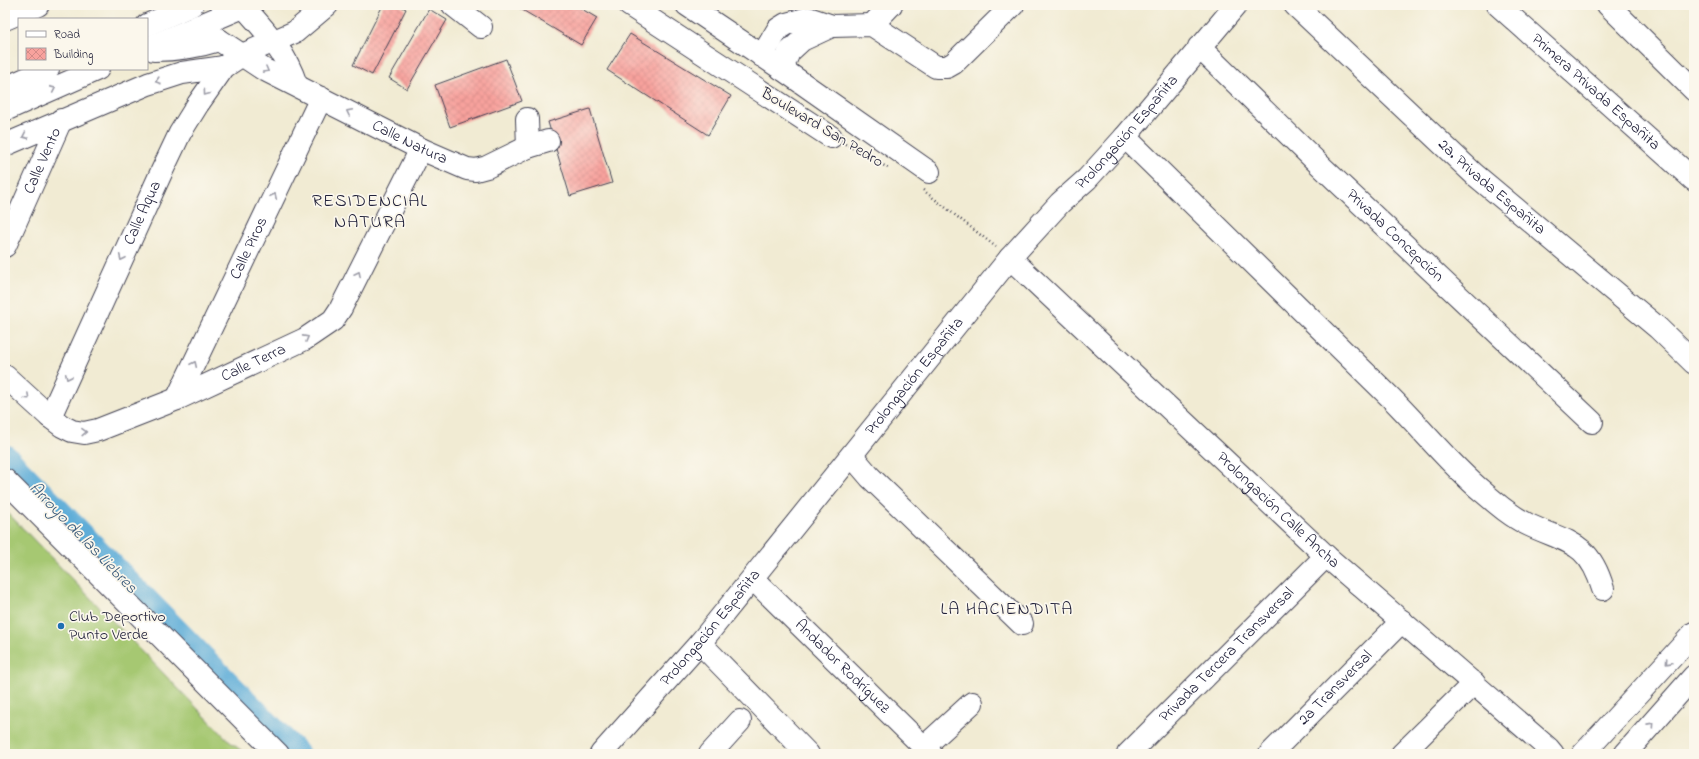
<svg xmlns="http://www.w3.org/2000/svg" width="1699" height="759" font-family="'Indie Flower',sans-serif">
<style>
.pitch{fill:#a6c872;stroke:#647556}
.lines{fill:none;stroke-linecap:round;stroke-linejoin:round}
.river{stroke:#5eadd8;stroke-width:27}
.building{fill:url(#building-cross-hatch)}
.minor-casing{stroke:#414052;stroke-width:24}
.major-casing{stroke:#414052;stroke-width:24}
.path{stroke:#414052;stroke-width:2.5;stroke-dasharray:1 3;stroke-linecap:butt}
.minor{stroke:#fff;stroke-width:22}
.major{stroke:#fff;stroke-width:22}
.oneway{stroke:#9c9ca7}
.poi-dot{fill:#1f6fb2;stroke:#fbf7ec;stroke-width:1.5}
.labels{text-anchor:middle;dominant-baseline:central;stroke-width:3.5;stroke-linejoin:round;paint-order:stroke}
.street-label{font-size:16px;fill:#22223b;stroke:#fbf7ec}
.poi-label{font-size:16px;fill:#22223b;stroke:#fbf7ec;text-anchor:start}
.water-label{font-size:17px;font-style:italic;fill:#3a5a7a;stroke:#fbf7ec}
.quarter-label{font-size:18px;letter-spacing:1px;fill:#22223b;stroke:#fbf7ec}
</style>
<defs>
<pattern id="building-cross-hatch" width="8" height="8" patternUnits="userSpaceOnUse"><rect width="8" height="8" fill="#f8a29d"/><path d="M0 0l8 8M0 8l8-8" fill="none" stroke="#d48b88"/></pattern>
</defs>
<rect width="100%" height="100%" fill="#fbf7ec"/>
<filter id="ink" filterUnits="userSpaceOnUse"><feTurbulence type="fractalNoise" baseFrequency=".025" numOctaves="2"/><feDisplacementMap in="SourceGraphic" scale="8" xChannelSelector="R" yChannelSelector="G"/><feConvolveMatrix kernelMatrix="1 2 1 2 8 2 1 2 1" color-interpolation-filters="sRGB"/></filter>
<filter id="wash" filterUnits="userSpaceOnUse"><feTurbulence type="fractalNoise" baseFrequency=".012" numOctaves="4" result="noise"/><feDisplacementMap in="SourceGraphic" scale="16" xChannelSelector="R" yChannelSelector="G"/><feGaussianBlur stdDeviation="0.9" result="paint"/><feColorMatrix in="noise" values="0 0 0 0 0 0 0 0 0 0 0 0 0 0 0 0 0 1.4 0 .05"/><feComposite in="paint" operator="in"/></filter>
<g filter="url(#wash)">
<rect width="100%" height="100%" fill="#f1ebd3"/>
<!-- pitch -->
<path class="pitch" d="M5 510 230 742 246 754H5Z"/>
<g class="lines">
<!-- river -->
<path class="river" d="M5 458 296 754"/>
</g>
<g id="blocks">
<!-- building -->
<path class="building" d="M383 5H399L406 9 372 75 353 65Z
M514 5H575L597 18 581 45Z
M429 9 447 20 407 89 389 78Z
M630 34 731 96 708 135 607 70Z
M506 59 522 101 450 127 435 85Z
M590 109 612 183 570 196 548 122Z"/>
</g>
</g>
<g filter="url(#ink)">
<use href="#blocks" fill-opacity="0" stroke="#414052" stroke-width="1"/>
<g class="lines">
<defs>
<g id="minor">
<path d="M453 5 481 27"/>
<path d="M629 5 831 137"/>
<path d="M687 5 782 69 929 172"/>
<path id="s1" d="M1295 5 1474 174 1658 328 1694 363"/>
<path id="s2" d="M1498 5 1694 180"/>
<path d="M1608 5 1694 90"/>
<path d="M244 7C266 32 285 51 296 84"/>
<path d="M5 19 38 5"/>
<path d="M147 25 192 5"/>
<path d="M872 25 891 5"/>
<path id="s3" d="M198 26 263 69 421 149 467 169 476 170 487 167 528 147 548 141"/>
<path id="s4" d="M1199 47 1323 168 1592 422"/>
<path d="M147 48 248 5"/>
<path d="M154 50C177 50 197 47 219 40"/>
<path d="M762 56 778 29 786 24 808 18 832 26 872 25 936 67H947L954 63 1013 5"/>
<path d="M782 69 789 52 802 40 832 26"/>
<path d="M5 88 48 69"/>
<path d="M5 110 98 69"/>
<path d="M527 119 528 147"/>
<path d="M1125 137C1213 223 1300 309 1387 394 1420 426 1448 463 1483 492 1497 504 1512 517 1529 525 1568 543 1589 541 1603 589"/>
<path d="M5 145 148 84 182 73 224 67"/>
<path id="s5" d="M5 246 61 120"/>
<path id="s6" d="M1010 258 1326 556 1548 748 1553 754"/>
<path id="s7" d="M5 376 50 417 62 426 72 431 84 433 98 430 177 399 305 339 333 320 341 308 421 149"/>
<path id="s8" d="M177 399 321 98"/>
<path id="s9" d="M50 417 161 173 180 133 198 104 224 67 242 55 295 32 327 5"/>
<path d="M852 456 870 477 1022 624"/>
<path d="M5 480 278 754"/>
<path id="s10" d="M753 579 931 754"/>
<path d="M700 643 808 754"/>
<path d="M924 747 972 703"/>
<path id="s11" d="M601 754 700 643 1010 258 1060 203 1087 179 1125 137 1236 5"/>
<path d="M710 754 740 721"/>
<path id="s12" d="M1128 754 1326 556"/>
<path id="s13" d="M1270 754 1402 621"/>
<path d="M1402 754 1474 683"/>
</g>
<path id="major" d="M1583 754 1694 633
M1625 754 1694 676"/>
</defs>
<!-- minor casing -->
<use href="#minor" class="minor-casing"/>
<!-- major casing -->
<use href="#major" class="major-casing"/>
<!-- path -->
<path class="path" d="M845 144 890 169
M923 190 996 247"/>
<!-- minor -->
<use href="#minor" class="minor"/>
<!-- major -->
<use href="#major" class="major"/>
</g>
<!-- one-way arrows -->
<defs><path id="oneway-chevron" d="M-2-3.5L2.5 0L-2 3.5" fill="none" stroke-width="1.6" stroke-linecap="round" stroke-linejoin="round"/></defs>
<g class="oneway">
<use href="#oneway-chevron" transform="translate(266 70) rotate(29)"/>
<use href="#oneway-chevron" transform="translate(158 81) rotate(163)"/>
<use href="#oneway-chevron" transform="translate(53 89) rotate(-24)"/>
<use href="#oneway-chevron" transform="translate(206 93) rotate(126)"/>
<use href="#oneway-chevron" transform="translate(349 112) rotate(-153)"/>
<use href="#oneway-chevron" transform="translate(25 136) rotate(156)"/>
<use href="#oneway-chevron" transform="translate(274 196) rotate(-65)"/>
<use href="#oneway-chevron" transform="translate(122 258) rotate(115)"/>
<use href="#oneway-chevron" transform="translate(358 274) rotate(-63)"/>
<use href="#oneway-chevron" transform="translate(306 338) rotate(-29)"/>
<use href="#oneway-chevron" transform="translate(194 364) rotate(-65)"/>
<use href="#oneway-chevron" transform="translate(68 377) rotate(115)"/>
<use href="#oneway-chevron" transform="translate(27 397) rotate(42)"/>
<use href="#oneway-chevron" transform="translate(84 432) rotate(-2)"/>
<use href="#oneway-chevron" transform="translate(1668 662) rotate(132)"/>
<use href="#oneway-chevron" transform="translate(1651 725) rotate(-48)"/>
</g>
</g>
<!-- markers -->
<circle class="poi-dot" cx="61" cy="626" r="4"/>
<g class="labels">
<!-- street labels -->
<g class="street-label">
<text stroke="none"><textPath href="#s2" startOffset="131">Primera Privada Españita</textPath></text>
<text transform="translate(822 128) rotate(31)">Boulevard San Pedro</text>
<text stroke="none"><textPath href="#s11" startOffset="815">Prolongación Españita</textPath></text>
<text stroke="none"><textPath href="#s3" startOffset="242">Calle Natura</textPath></text>
<text stroke="none"><textPath href="#s5" startOffset="93">Calle Vento</textPath></text>
<text stroke="none"><textPath href="#s1" startOffset="268">2a. Privada Españita</textPath></text>
<text stroke="none"><textPath href="#s9" startOffset="224">Calle Aqua</textPath></text>
<text stroke="none"><textPath href="#s4" startOffset="272">Privada Concepción</textPath></text>
<text stroke="none"><textPath href="#s8" startOffset="167">Calle Piros</textPath></text>
<text stroke="none"><textPath href="#s7" startOffset="283">Calle Terra</textPath></text>
<text stroke="none"><textPath href="#s11" startOffset="491">Prolongación Españita</textPath></text>
<text stroke="none"><textPath href="#s6" startOffset="368">Prolongación Calle Ancha</textPath></text>
<text stroke="none"><textPath href="#s11" startOffset="167">Prolongación Españita</textPath></text>
<text stroke="none"><textPath href="#s12" startOffset="140">Privada Tercera Transversal</textPath></text>
<text stroke="none"><textPath href="#s10" startOffset="125">Andador Rodríguez</textPath></text>
<text stroke="none"><textPath href="#s13" startOffset="93">2a Transversal</textPath></text>
</g>
<!-- poi labels -->
<g class="poi-label">
<text x="69" y="617">Club Deportivo<tspan x="69" dy="18">Punto Verde</tspan></text>
</g>
<!-- water labels -->
<g class="water-label">
<text transform="translate(83 538) rotate(46)">Arroyo de las Liebres</text>
</g>
<!-- quarter labels -->
<g class="quarter-label">
<text x="370" y="202">RESIDENCIAL<tspan x="370" dy="21">NATURA</tspan></text>
<text x="1007" y="610">LA HACIENDITA</text>
</g>
</g>
<!-- margin -->
<rect width="1699" height="759" fill="none" stroke="#fbf7ec" stroke-width="20"/>
<!-- legend -->
<rect x="18" y="18" width="130" height="52" fill="#fbf7ec" stroke="#a4a2a5"/>
<rect x="26" y="31" width="20" height="6" fill="#ffffff" stroke="#a4a2a5"/>
<text x="54" y="38" font-size="12" fill="#22223b">Road</text>
<rect x="26" y="48" width="20" height="12" fill="url(#building-cross-hatch)" stroke="#a4a2a5"/>
<text x="54" y="58" font-size="12" fill="#22223b">Building</text>
</svg>
